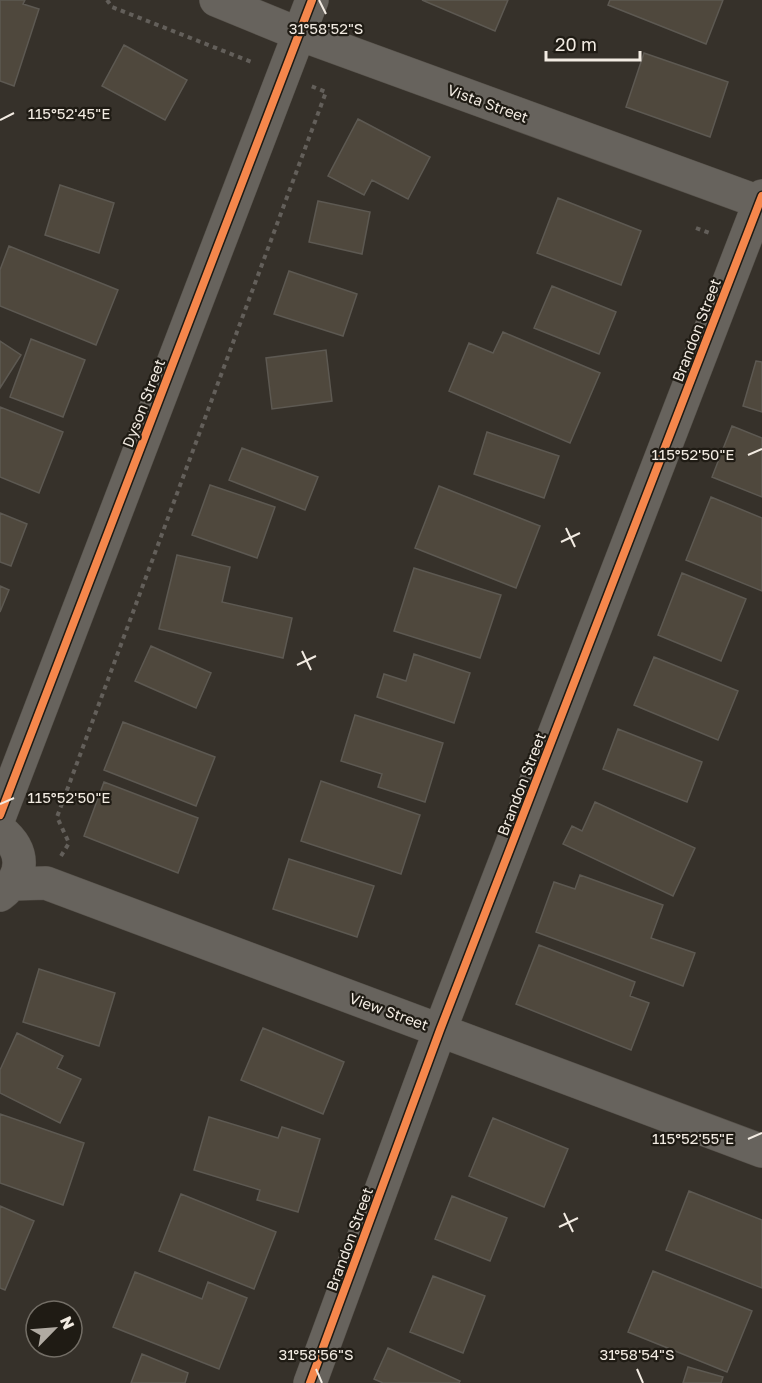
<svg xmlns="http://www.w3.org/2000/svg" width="762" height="1383" font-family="'Golos Text',sans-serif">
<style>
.building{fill:#4f483d;stroke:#5d5952;stroke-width:1.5}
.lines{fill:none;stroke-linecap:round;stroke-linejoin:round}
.minor-casing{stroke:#544f48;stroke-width:34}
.path{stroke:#635f5a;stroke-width:4;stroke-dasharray:4.5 4.5;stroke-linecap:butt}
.minor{stroke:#67635d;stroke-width:33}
.cycleway-casing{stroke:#1f1b14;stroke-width:11}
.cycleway{stroke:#f5874c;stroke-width:8}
.ticks{fill:none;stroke:#f2ebe2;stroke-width:2}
.labels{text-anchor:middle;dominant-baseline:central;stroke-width:4.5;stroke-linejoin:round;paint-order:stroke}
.street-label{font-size:15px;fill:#f2ebe2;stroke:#1f1b14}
.ticks-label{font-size:15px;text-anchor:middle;fill:#f2ebe2;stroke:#1f1b14;stroke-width:4.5;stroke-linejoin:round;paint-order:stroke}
</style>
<rect width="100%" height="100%" fill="#36312a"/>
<!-- building -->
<path class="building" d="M0 0H25L23 4 39 9 14 86 0 81Z
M422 0H508L495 31Z
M610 0H723L706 44 608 5Z
M124 45 187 80 165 120 102 86Z
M644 53 728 82 710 137 626 107Z
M358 119 430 157 408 199 372 180 364 195 328 176Z
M60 185 114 203 99 253 45 235Z
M558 198 641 231 621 285 537 253Z
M318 201 370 212 362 254 309 242Z
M9 246 118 290 96 345 0 306V270Z
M289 271 357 294 343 336 274 314Z
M552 286 616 312 599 354 534 328Z
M503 332 600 373 570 443 449 391 469 343 493 353Z
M31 339 85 360 63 417 10 397Z
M0 341 21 355 0 388Z
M326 350 332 401 272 409 266 358Z
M756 361 762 362V412L743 406Z
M0 407 63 432 39 493 0 477Z
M732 426 762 438V497L712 477Z
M487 432 559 456 544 498 474 474Z
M242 448 318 477 305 510 229 480Z
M210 485 275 507 257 558 192 535Z
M439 486 540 526 516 588 415 548Z
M711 497 762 518V591L686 560Z
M0 513 27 524 11 566 0 562Z
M177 555 230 567 222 602 292 618 283 658 159 629Z
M414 568 501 595 480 658 394 631Z
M682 573 746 599 721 661 658 635Z
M0 586 9 590 0 612Z
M151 646 211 673 196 708 135 681Z
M414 654 470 673 454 723 377 697 384 674 406 681Z
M654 657 738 691 718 740 634 705Z
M355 715 443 743 425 802 378 787 382 774 341 761Z
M123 722 215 757 196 806 104 770Z
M618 729 702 762 687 802 603 769Z
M321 781 420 815 401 874 301 841Z
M104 782 198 818 178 873 84 836Z
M595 802 695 848 673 896 563 844 572 826 582 831Z
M289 859 374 886 357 937 273 909Z
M580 875 663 905 651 938 695 953 683 986 536 932 554 882 575 889Z
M539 945 635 982 630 996 649 1003 631 1050 516 1004Z
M39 969 115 993 99 1046 23 1022Z
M263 1028 344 1062 323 1114 241 1080Z
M17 1033 63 1056 57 1068 81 1079 60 1123 0 1093V1070Z
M0 1114 84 1143 63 1205 0 1183Z
M209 1117 278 1138 282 1127 320 1139 298 1212 257 1200 260 1190 194 1170Z
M493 1118 568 1149 544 1207 469 1176Z
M689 1191 762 1220V1288L666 1250Z
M181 1194 276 1232 254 1289 159 1251Z
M452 1196 507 1218 490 1261 435 1239Z
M0 1206 34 1221 5 1290 0 1288Z
M653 1271 752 1311 727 1372 628 1332Z
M135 1272 202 1299 208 1282 247 1298 219 1369 113 1327Z
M433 1276 485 1296 463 1353 410 1332Z
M388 1348 460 1381 459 1383H383L374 1379Z
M142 1354 188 1373 185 1383H131Z
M688 1367 723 1377 721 1383H683Z"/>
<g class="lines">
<defs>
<path id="minor" d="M216 0 299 34 762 203
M0 815 312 0
M0 830C25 850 26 875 0 895
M13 884 46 883 762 1151
M310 1383 440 1030 762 196"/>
</defs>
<!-- minor casing -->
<use href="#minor" class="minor-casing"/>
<!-- path -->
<path class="path" d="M107 0 112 7 254 63
M696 228 712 234
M61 856 69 843 57 817 326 92 311 86"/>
<!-- minor -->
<use href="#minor" class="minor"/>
<defs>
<path id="cycleway" d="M0 815 312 0
M310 1383 440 1030 762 196"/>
</defs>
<!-- cycleway casing -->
<use href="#cycleway" class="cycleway-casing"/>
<!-- cycleway -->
<use href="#cycleway" class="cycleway"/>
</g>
<!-- ticks -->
<path class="ticks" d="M319 0 326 14M0 120 14 113M748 455 762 449M566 528 575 547M561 542 580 533M302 651 311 670M297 665 316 656M0 804 14 798M748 1139 762 1133M564 1213 573 1232M559 1227 578 1218M316 1369 322 1383M637 1369 643 1383"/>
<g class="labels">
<!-- street labels -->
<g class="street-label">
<text transform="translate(488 103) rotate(20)">Vista Street</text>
<text transform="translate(696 330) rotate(-69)">Brandon Street</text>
<text transform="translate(143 403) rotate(-69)">Dyson Street</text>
<text transform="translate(521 784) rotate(-69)">Brandon Street</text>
<text transform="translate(389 1011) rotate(20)">View Street</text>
<text transform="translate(349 1239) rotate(-70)">Brandon Street</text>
</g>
</g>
<g class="ticks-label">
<text x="326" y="34">31°58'52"S</text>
<text x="69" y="119">115°52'45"E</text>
<text x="693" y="460">115°52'50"E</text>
<text x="69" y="803">115°52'50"E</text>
<text x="693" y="1144">115°52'55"E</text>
<text x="316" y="1360">31°58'56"S</text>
<text x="637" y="1360">31°58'54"S</text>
</g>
<!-- north arrow -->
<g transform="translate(54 1329) rotate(65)"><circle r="28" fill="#1f1b14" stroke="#736e66" stroke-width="1.5"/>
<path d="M0-4.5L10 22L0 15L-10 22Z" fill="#b0aaa2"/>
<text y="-9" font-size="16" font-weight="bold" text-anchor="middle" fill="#f2ebe2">N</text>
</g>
<!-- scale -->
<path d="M546 51v9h94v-9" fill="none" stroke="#f2ebe2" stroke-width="3"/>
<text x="555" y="51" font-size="18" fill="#f2ebe2" stroke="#1f1b14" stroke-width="4.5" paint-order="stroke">20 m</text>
</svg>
